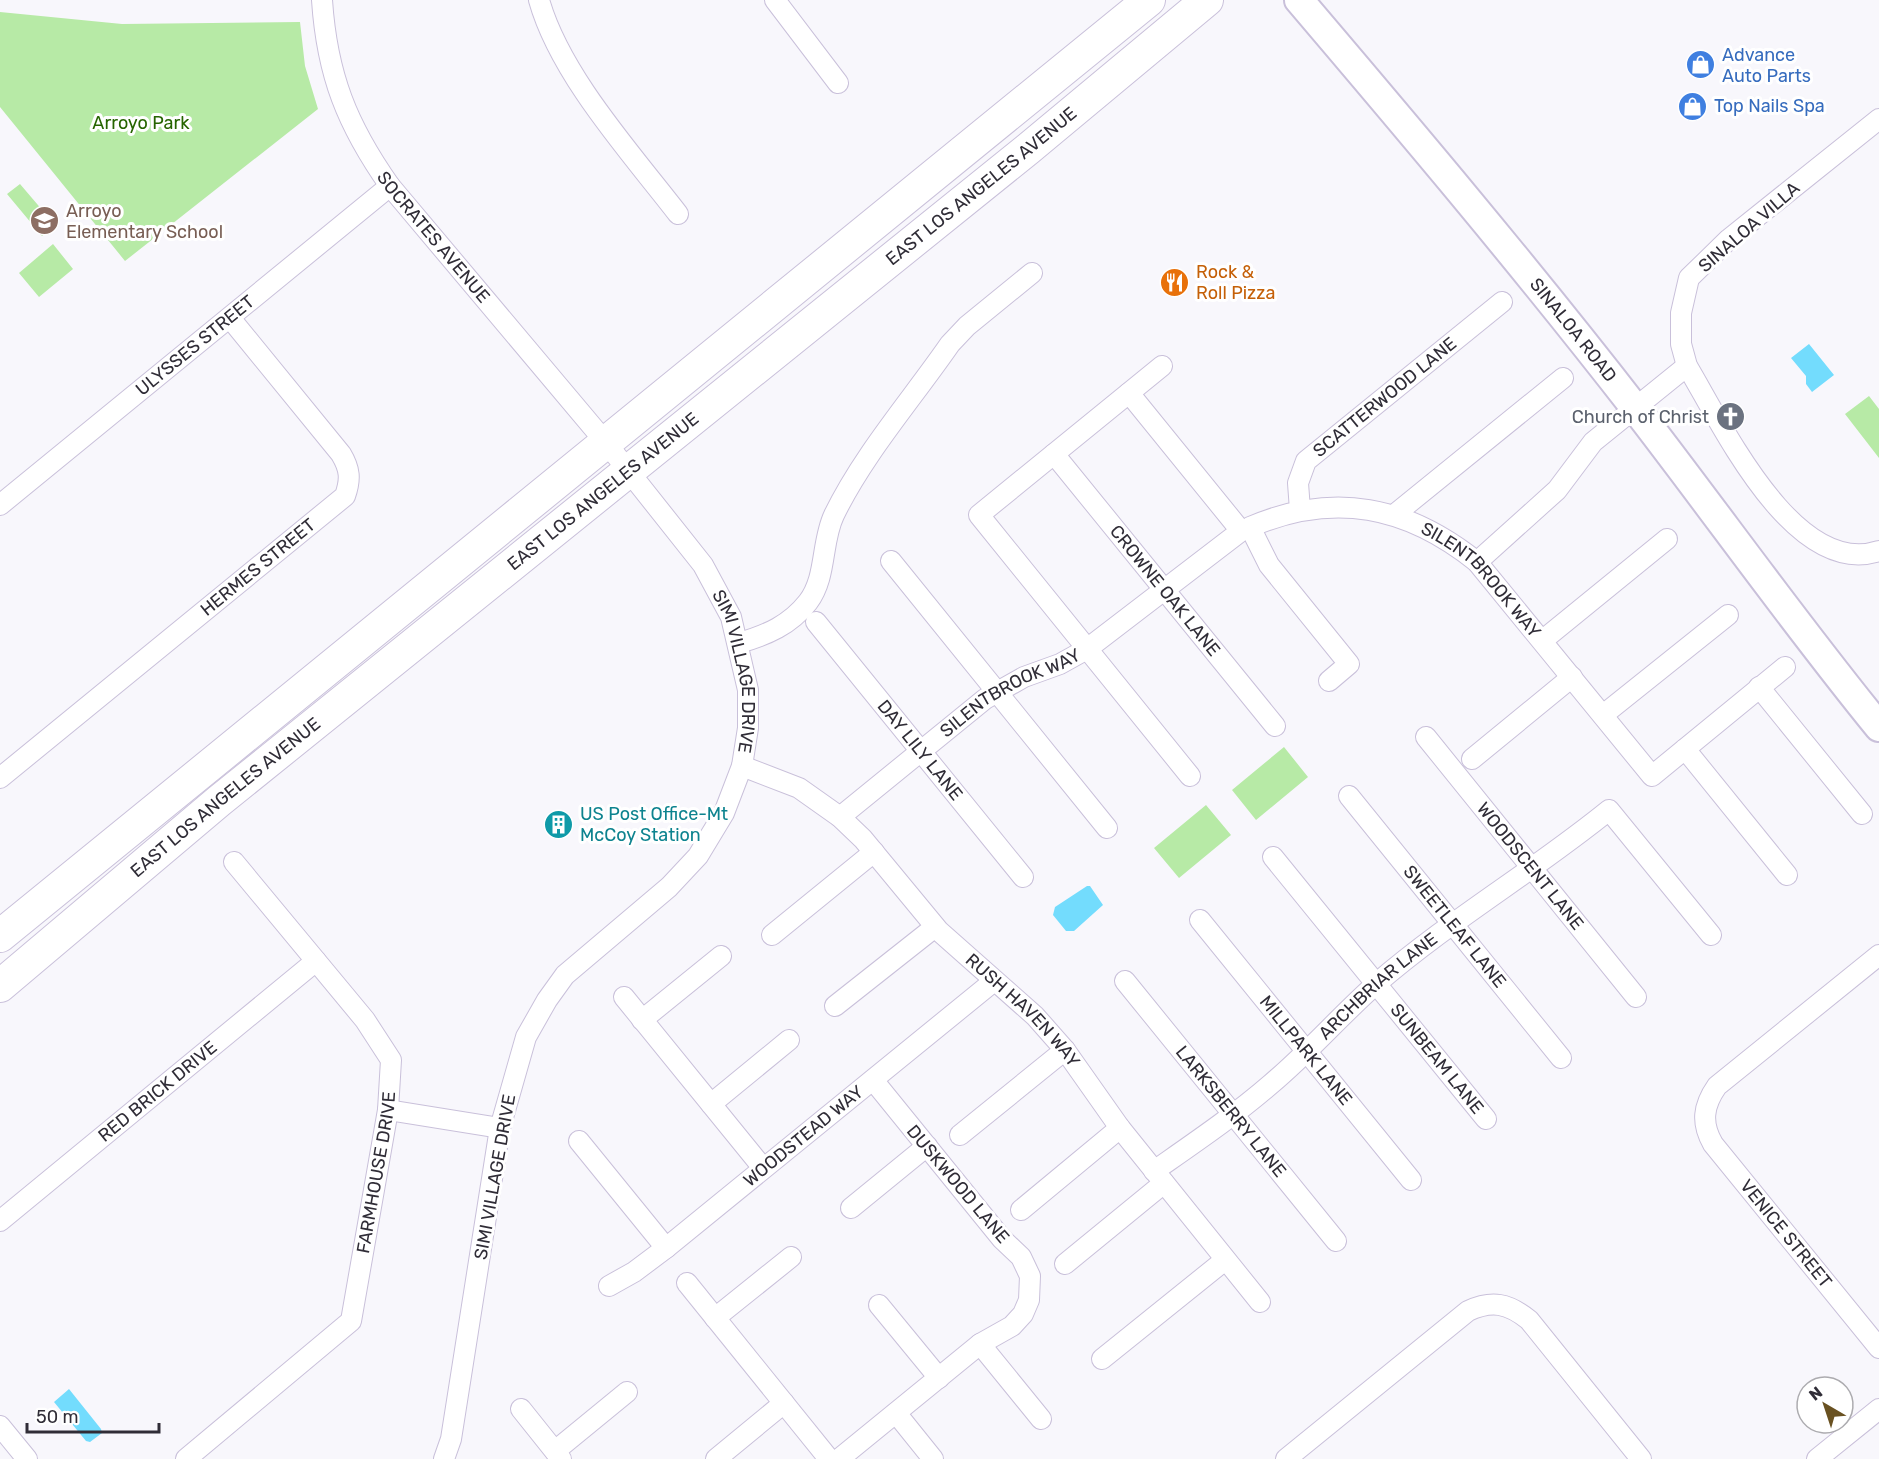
<svg xmlns="http://www.w3.org/2000/svg" width="1879" height="1459" font-family="Rubik,sans-serif">
<style>
.green{fill:#b7eaa6}
.water{fill:#73dcfd}
.lines{fill:none;stroke-linecap:round;stroke-linejoin:round}
.street-casing{stroke:#c9c0da;stroke-width:22}
.secondary-casing{stroke:#c9c0da;stroke-width:32}
.primary-casing{stroke:#c9c0da;stroke-width:34}
.street{stroke:#fff;stroke-width:20}
.secondary{stroke:#fff;stroke-width:28}
.primary{stroke:#fff;stroke-width:32}
.labels{text-anchor:middle;dominant-baseline:central;stroke-width:6;stroke-linejoin:round;paint-order:stroke}
.shop-label{font-size:18px;fill:#366cbe;stroke:#fff;text-anchor:start}
.park-label{font-size:18px;fill:#266400;stroke:#fff}
.street-label{font-size:18px;fill:#302d37;stroke:#fff}
.education-label{font-size:18px;fill:#785e54;stroke:#fff;text-anchor:start}
.food-label{font-size:18px;fill:#c56008;stroke:#fff;text-anchor:start}
.worship-label{font-size:18px;fill:#5b616d;stroke:#fff;text-anchor:end}
.culture-label{font-size:18px;fill:#0d838f;stroke:#fff;text-anchor:start}
</style>
<rect width="100%" height="100%" fill="#f8f7fc"/>
<!-- green -->
<path class="green" d="M0 12 122 24 300 22 305 66 318 109 125 261 0 107Z
M20 184 55 225 42 236 7 194Z
M53 244 73 269 39 297 19 273Z
M1869 396 1879 409V458L1845 414Z
M1284 747 1308 777 1256 820 1232 790Z
M1206 805 1231 835 1179 878 1154 848Z"/>
<!-- water -->
<path class="water" d="M1809 344 1834 375 1812 392 1806 384V376L1791 358Z
M1087 886H1090L1103 905 1074 931H1066L1053 915 1055 907Z
M69 1389 101 1429 102 1433 90 1442 86 1441 54 1402Z"/>
<g class="lines">
<defs>
<g id="street">
<path id="s1" d="M322 0C327 75 347 125 390 186L607 444 703 565 731 617 748 690V728L742 766 724 813 698 856 669 887 565 975 547 1000 526 1037 500 1128 451 1439 444 1459"/>
<path d="M539 0C560 75 631 153 678 214"/>
<path d="M775 0 838 83"/>
<path d="M1879 119 1729 239 1689 278 1681 313V344L1687 366C1722 424 1794 579 1879 551"/>
<path d="M1162 366 979 515 1190 776"/>
<path id="s2" d="M1054 454 1275 726"/>
<path id="s3" d="M0 505 390 186"/>
<path id="s4" d="M1300 510 1298 483 1306 461 1502 302"/>
<path d="M1394 515 1563 378"/>
<path d="M891 561 1107 828"/>
<path d="M1477 562 1557 490 1593 442 1687 366"/>
<path id="s5" d="M816 622 1023 877"/>
<path d="M1543 640 1667 539"/>
<path d="M739 643C767 635 790 625 808 602 827 577 821 542 834 515 863 455 912 399 950 344L967 326 1032 273"/>
<path id="s6" d="M1329 681 1349 664 1269 565 1250 527C1334 491 1407 506 1477 562L1652 776 1785 667"/>
<path d="M1759 687 1862 814"/>
<path d="M1603 715 1728 615"/>
<path id="s7" d="M1426 737 1636 997"/>
<path d="M1685 749 1787 875"/>
<path d="M1472 759 1572 677"/>
<path id="s8" d="M742 766 799 788 840 817 863 839 939 931 1035 1016 1065 1050 1120 1128 1260 1302"/>
<path id="s9" d="M0 778 345 496C351 479 350 469 341 454L230 318"/>
<path id="s10" d="M1349 796 1561 1058"/>
<path id="s11" d="M840 817 985 699 1024 677 1060 664 1087 649 1241 531 1129 393"/>
<path id="s12" d="M1273 857 1486 1119"/>
<path id="s13" d="M1200 920 1411 1180"/>
<path d="M772 935 874 852"/>
<path id="s14" d="M1879 955 1717 1086C1703 1106 1701 1123 1713 1144L1879 1348"/>
<path id="s15" d="M1125 981 1336 1241"/>
<path d="M624 997 763 1168"/>
<path d="M835 1006 935 927"/>
<path d="M642 1020 721 956"/>
<path d="M711 1104 789 1040"/>
<path d="M388 1110 500 1128"/>
<path d="M960 1135 1065 1050"/>
<path d="M579 1141 666 1248"/>
<path id="s16" d="M1154 1171C1194 1143 1234 1116 1271 1084 1308 1053 1340 1016 1376 984 1450 920 1534 871 1609 810L1711 935"/>
<path d="M851 1208 927 1146"/>
<path d="M1021 1210 1120 1128"/>
<path id="s17" d="M0 1221 316 961"/>
<path d="M1065 1264 1164 1183"/>
<path d="M687 1283 829 1459"/>
<path id="s18" d="M609 1286 634 1272 666 1248 994 981"/>
<path d="M879 1305 939 1378"/>
<path d="M715 1318 791 1257"/>
<path d="M980 1344 1041 1419"/>
<path d="M1102 1359 1225 1260"/>
<path d="M521 1409 561 1459"/>
<path d="M896 1413 933 1459"/>
<path d="M0 1426 27 1459"/>
<path d="M555 1451 627 1392"/>
<path id="s19" d="M186 1459 351 1321 388 1110 391 1060 365 1020 234 862"/>
<path d="M716 1459 784 1403"/>
<path d="M839 1459 980 1344 1012 1326 1023 1314 1029 1300 1030 1276 1021 1257 1002 1239 873 1080"/>
<path d="M1286 1459 1468 1311C1492 1300 1508 1303 1529 1320L1641 1459"/>
<path d="M1817 1459 1879 1409"/>
</g>
<g id="secondary">
<path id="s20" d="M1299 0C1413 134 1527 269 1635 408 1717 514 1794 623 1879 727"/>
</g>
<g id="primary">
<path d="M0 936 1149 0"/>
<path id="s21" d="M0 986 219 801 1028 149 1207 0"/>
</g>
</defs>
<!-- street casing -->
<use href="#street" class="street-casing"/>
<!-- secondary casing -->
<use href="#secondary" class="secondary-casing"/>
<!-- primary casing -->
<use href="#primary" class="primary-casing"/>
<!-- street -->
<use href="#street" class="street"/>
<!-- secondary -->
<use href="#secondary" class="secondary"/>
<!-- primary -->
<use href="#primary" class="primary"/>
</g>
<!-- icons -->
<defs>
<symbol id="shop-disc" viewBox="-11 -11 22 22"><circle r="9.5" fill="#3f7fe0" stroke="#fff"/><path d="M-5-2.5h2.3a2.7 3.5 0 0 1 5.4 0H5L5.5 6h-11ZM-1.5-2.5h3a1.5 2.3 0 0 0-3 0Z" fill="#fff"/></symbol>
<symbol id="school-disc" viewBox="-11 -11 22 22"><circle r="9.5" fill="#8d6e63" stroke="#fff"/><path d="M0-5L7-2L0 1L-7-2ZM-4 1L0 2.5L4 1V4Q0 6-4 4Z" fill="#fff"/></symbol>
<symbol id="restaurant-disc" viewBox="-11 -11 22 22"><circle r="9.5" fill="#e8710a" stroke="#fff"/><path d="M-5-6h1v4h1v-4h1v4h1v-4h1v5L-1.5 .5V6h-2V.5L-5-1ZM5-6V6H3V1.5H1.5Q1.5-4 5-6Z" fill="#fff"/></symbol>
<symbol id="church-disc" viewBox="-11 -11 22 22"><circle r="9.5" fill="#6b7280" stroke="#fff"/><path d="M-1.2-6h2.4v3.5h3.3v2.4h-3.3V6h-2.4V-.1h-3.3v-2.4h3.3Z" fill="#fff"/></symbol>
<symbol id="building-disc" viewBox="-11 -11 22 22"><circle r="9.5" fill="#0f9aa8" stroke="#fff"/><path d="M-4-6H4V6H1V3H-1V6H-4ZM-2.5-4.3h1.7v1.8h-1.7ZM.8-4.3h1.7v1.8H.8ZM-2.5-1h1.7V.8h-1.7ZM.8-1h1.7V.8H.8Z" fill="#fff"/></symbol>
</defs>
<g fill-rule="evenodd">
<use href="#shop-disc" x="1684" y="48" width="33" height="33"/>
<use href="#shop-disc" x="1676" y="90" width="33" height="33"/>
<use href="#school-disc" x="28" y="204" width="33" height="33"/>
<use href="#restaurant-disc" x="1158" y="266" width="33" height="33"/>
<use href="#church-disc" x="1714" y="400" width="33" height="33"/>
<use href="#building-disc" x="542" y="808" width="33" height="33"/>
</g>
<g class="labels">
<!-- shop labels -->
<g class="shop-label">
<text x="1722" y="55">Advance<tspan x="1722" dy="21">Auto Parts</tspan></text>
<text x="1714" y="106">Top Nails Spa</text>
</g>
<!-- park labels -->
<g class="park-label">
<text x="141" y="123">Arroyo Park</text>
</g>
<!-- street labels -->
<g class="street-label">
<text stroke="none"><textPath href="#s21" startOffset="1266">EAST LOS ANGELES AVENUE</textPath></text>
<text transform="translate(1749 227) rotate(-41)">SINALOA VILLA</text>
<text stroke="none"><textPath href="#s1" startOffset="268">SOCRATES AVENUE</textPath></text>
<text stroke="none"><textPath href="#s20" startOffset="429">SINALOA ROAD</textPath></text>
<text stroke="none"><textPath href="#s3" startOffset="252">ULYSSES STREET</textPath></text>
<text stroke="none"><textPath href="#s4" startOffset="152">SCATTERWOOD LANE</textPath></text>
<text stroke="none"><textPath href="#s21" startOffset="780">EAST LOS ANGELES AVENUE</textPath></text>
<text stroke="none"><textPath href="#s9" startOffset="333">HERMES STREET</textPath></text>
<text stroke="none"><textPath href="#s6" startOffset="454">SILENTBROOK WAY</textPath></text>
<text stroke="none"><textPath href="#s2" startOffset="176">CROWNE OAK LANE</textPath></text>
<text stroke="none"><textPath href="#s1" startOffset="806">SIMI VILLAGE DRIVE</textPath></text>
<text stroke="none"><textPath href="#s11" startOffset="212">SILENTBROOK WAY</textPath></text>
<text stroke="none"><textPath href="#s5" startOffset="165">DAY LILY LANE</textPath></text>
<text stroke="none"><textPath href="#s21" startOffset="294">EAST LOS ANGELES AVENUE</textPath></text>
<text stroke="none"><textPath href="#s7" startOffset="166">WOODSCENT LANE</textPath></text>
<text stroke="none"><textPath href="#s10" startOffset="168">SWEETLEAF LANE</textPath></text>
<text stroke="none"><textPath href="#s16" startOffset="291">ARCHBRIAR LANE</textPath></text>
<text stroke="none"><textPath href="#s8" startOffset="378">RUSH HAVEN WAY</textPath></text>
<text stroke="none"><textPath href="#s13" startOffset="168">MILLPARK LANE</textPath></text>
<text stroke="none"><textPath href="#s12" startOffset="260">SUNBEAM LANE</textPath></text>
<text stroke="none"><textPath href="#s17" startOffset="204">RED BRICK DRIVE</textPath></text>
<text stroke="none"><textPath href="#s15" startOffset="168">LARKSBERRY LANE</textPath></text>
<text stroke="none"><textPath href="#s18" startOffset="246">WOODSTEAD WAY</textPath></text>
<text stroke="none"><textPath href="#s19" startOffset="366">FARMHOUSE DRIVE</textPath></text>
<text transform="translate(495 1177) rotate(-80)">SIMI VILLAGE DRIVE</text>
<text transform="translate(958 1184) rotate(50)">DUSKWOOD LANE</text>
<text stroke="none"><textPath href="#s14" startOffset="386">VENICE STREET</textPath></text>
</g>
<!-- education labels -->
<g class="education-label">
<text x="66" y="211">Arroyo<tspan x="66" dy="21">Elementary School</tspan></text>
</g>
<!-- food labels -->
<g class="food-label">
<text x="1196" y="272">Rock &amp;<tspan x="1196" dy="21">Roll Pizza</tspan></text>
</g>
<!-- worship labels -->
<g class="worship-label">
<text x="1709" y="417">Church of Christ</text>
</g>
<!-- culture labels -->
<g class="culture-label">
<text x="580" y="814">US Post Office-Mt<tspan x="580" dy="21">McCoy Station</tspan></text>
</g>
</g>
<!-- north arrow -->
<g transform="translate(1825 1405) rotate(321)"><circle r="28" fill="#ffffff" stroke="#acabaf" stroke-width="1.5"/>
<path d="M0-4.5L10 22L0 15L-10 22Z" fill="#695121"/>
<text y="-9" font-size="16" font-weight="bold" text-anchor="middle" fill="#302d37">N</text>
</g>
<!-- scale -->
<path d="M27 1423v9h132v-9" fill="none" stroke="#302d37" stroke-width="3"/>
<text x="36" y="1423" font-size="18" fill="#302d37" stroke="#ffffff" stroke-width="4.5" paint-order="stroke">50 m</text>
</svg>
